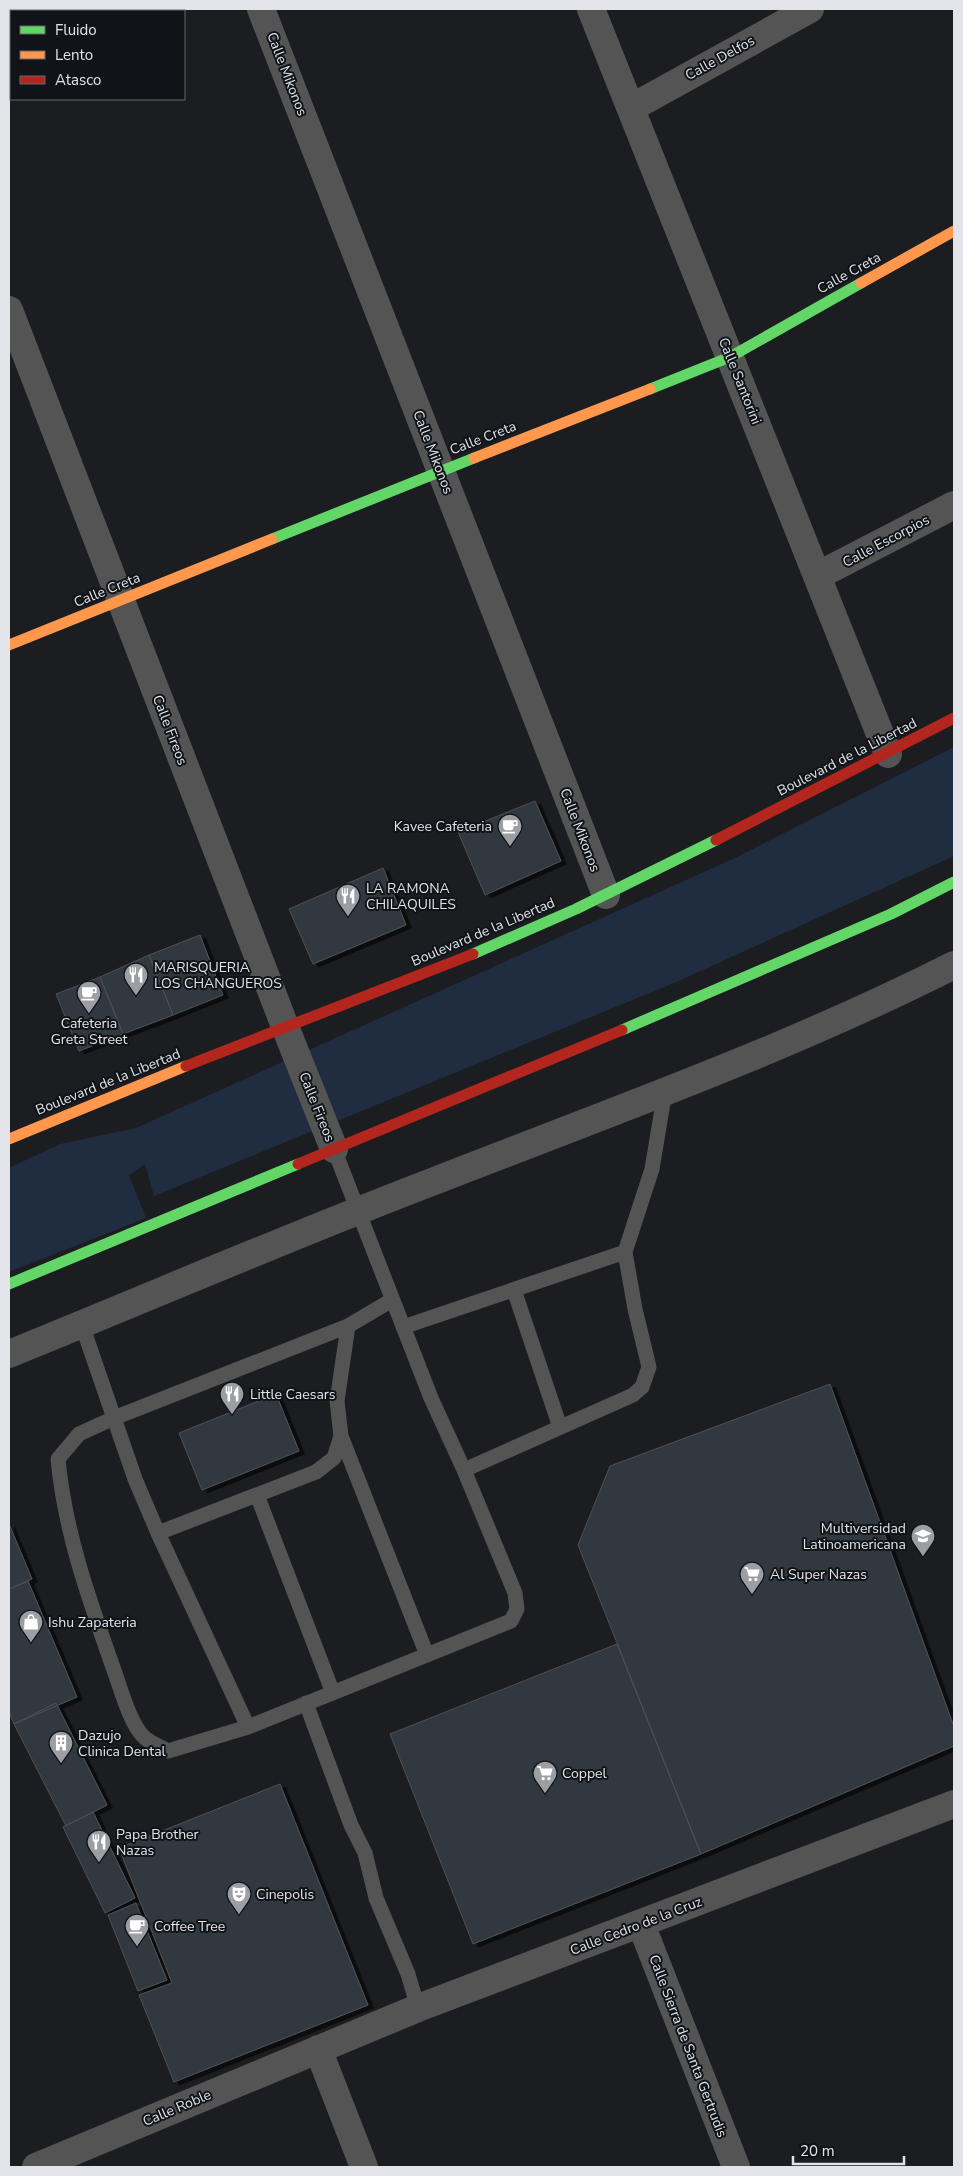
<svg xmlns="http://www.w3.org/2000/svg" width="963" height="2176" font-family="'Nunito Sans',sans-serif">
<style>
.green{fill:#202d41}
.building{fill:#32373f;stroke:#4f5154;filter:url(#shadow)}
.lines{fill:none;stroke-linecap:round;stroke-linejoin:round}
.lane{stroke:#555455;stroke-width:15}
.street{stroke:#555455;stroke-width:28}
.fast{stroke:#63d668;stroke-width:11}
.slow{stroke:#ff974d;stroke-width:11}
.jam{stroke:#b3261e;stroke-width:11}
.labels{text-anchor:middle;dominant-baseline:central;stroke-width:4;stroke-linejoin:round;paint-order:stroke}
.street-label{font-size:14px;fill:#e2e4e9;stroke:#101419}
.poi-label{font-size:14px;fill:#e2e4e9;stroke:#101419;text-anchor:start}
</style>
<defs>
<filter id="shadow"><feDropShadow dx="5.5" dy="3" stdDeviation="0" flood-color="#0009"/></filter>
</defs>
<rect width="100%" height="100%" fill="#1b1d20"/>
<!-- green -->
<path class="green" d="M954 747V856L674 983 154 1196 145 1164 129 1175 146 1218 9 1272V1168L60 1144 136 1128 735 858Z"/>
<!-- building -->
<path class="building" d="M535 801 561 861 485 895 458 832Z
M383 868 406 925 313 964 289 909Z
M200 935 223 995 173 1015 149 955Z
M149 955 173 1015 123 1034 100 977Z
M100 977 123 1034 79 1051 56 994Z
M830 1384 954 1727V1746L701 1854 578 1545 610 1466Z
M276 1394 299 1451 202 1490 179 1433Z
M9 1524 32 1579 9 1589Z
M28 1581 77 1697 14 1724 9 1712V1589Z
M617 1644 701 1854 473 1944 390 1734Z
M56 1703 107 1805 66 1826 14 1724Z
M280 1784 368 2005 174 2082 139 1995 172 1983 119 1848Z
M93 1812 135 1898 105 1913 63 1827Z
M136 1903 167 1980 138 1991 108 1915Z"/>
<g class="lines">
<!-- lane -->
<path class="lane" d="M334 1149 431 1398 464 1470 515 1593 517 1609 511 1621 248 1727 168 1751C161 1747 151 1743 145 1738 131 1726 121 1690 115 1673 90 1602 65 1534 58 1459L79 1434 114 1418 348 1326
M625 1252 652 1169 665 1091
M514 1290 560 1427
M82 1325 135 1479 158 1533 248 1727
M403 1327 625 1252 635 1309 649 1367 642 1387 633 1395 464 1470
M341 1436 427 1655
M257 1495 333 1693
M158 1533 316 1472 334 1458 341 1436 337 1401 348 1326 392 1300
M306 1703 351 1825 365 1853 376 1898 408 1974 418 2008"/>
<!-- street -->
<path class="street" d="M261 9 606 895
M591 9 888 754
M9 12 17 9
M631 108 810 9
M9 310 286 1029 334 1149
M817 576 954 505
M9 1354C152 1296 293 1235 437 1180 611 1112 788 1049 954 965
M641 1924 736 2167
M318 2049 364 2167
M36 2167 418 2008 954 1804"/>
<!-- fast -->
<path class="fast" d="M650 389 730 357 861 283
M272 539 474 458
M473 954 576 909 716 840
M622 1030 891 914 954 882
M9 1284 298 1164"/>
<!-- slow -->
<path class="slow" d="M861 283 954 231
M474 458 650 389
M9 645 272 539
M9 1139 186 1066"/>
<!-- jam -->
<path class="jam" d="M716 840 954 718
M186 1066 473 954
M298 1164 622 1030"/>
</g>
<!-- icons -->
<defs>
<symbol id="cafe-pin" viewBox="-11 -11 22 30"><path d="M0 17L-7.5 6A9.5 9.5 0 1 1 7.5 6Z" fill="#9c9ea3" stroke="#101419"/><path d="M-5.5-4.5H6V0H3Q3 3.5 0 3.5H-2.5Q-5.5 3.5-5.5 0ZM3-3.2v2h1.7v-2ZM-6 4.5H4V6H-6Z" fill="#fff"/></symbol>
<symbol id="restaurant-pin" viewBox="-11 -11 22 30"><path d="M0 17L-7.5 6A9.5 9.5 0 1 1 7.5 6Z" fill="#9c9ea3" stroke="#101419"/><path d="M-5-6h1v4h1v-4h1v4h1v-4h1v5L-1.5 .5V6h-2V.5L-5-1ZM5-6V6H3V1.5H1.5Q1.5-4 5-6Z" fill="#fff"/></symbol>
<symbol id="university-pin" viewBox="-11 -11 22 30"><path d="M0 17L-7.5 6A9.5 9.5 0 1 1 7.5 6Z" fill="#9c9ea3" stroke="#101419"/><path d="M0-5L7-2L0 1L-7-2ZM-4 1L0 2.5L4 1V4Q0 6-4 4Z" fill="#fff"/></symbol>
<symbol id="supermarket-pin" viewBox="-11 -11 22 30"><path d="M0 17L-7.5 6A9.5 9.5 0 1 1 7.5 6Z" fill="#9c9ea3" stroke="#101419"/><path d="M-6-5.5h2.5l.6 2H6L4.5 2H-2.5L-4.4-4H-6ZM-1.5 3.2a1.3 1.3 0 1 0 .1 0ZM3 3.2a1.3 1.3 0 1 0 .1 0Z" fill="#fff"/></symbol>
<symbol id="shop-pin" viewBox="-11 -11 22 30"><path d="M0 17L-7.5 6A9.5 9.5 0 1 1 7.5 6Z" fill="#9c9ea3" stroke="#101419"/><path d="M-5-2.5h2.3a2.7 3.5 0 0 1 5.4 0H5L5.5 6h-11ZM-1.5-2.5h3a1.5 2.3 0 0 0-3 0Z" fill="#fff"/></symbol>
<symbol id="building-pin" viewBox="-11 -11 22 30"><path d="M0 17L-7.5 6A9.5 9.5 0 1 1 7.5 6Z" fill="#9c9ea3" stroke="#101419"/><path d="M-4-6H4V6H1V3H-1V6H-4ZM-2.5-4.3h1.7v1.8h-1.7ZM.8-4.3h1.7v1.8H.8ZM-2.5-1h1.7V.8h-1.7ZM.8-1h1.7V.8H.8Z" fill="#fff"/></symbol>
<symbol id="theatre-pin" viewBox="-11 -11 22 30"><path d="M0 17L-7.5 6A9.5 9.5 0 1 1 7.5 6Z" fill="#9c9ea3" stroke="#101419"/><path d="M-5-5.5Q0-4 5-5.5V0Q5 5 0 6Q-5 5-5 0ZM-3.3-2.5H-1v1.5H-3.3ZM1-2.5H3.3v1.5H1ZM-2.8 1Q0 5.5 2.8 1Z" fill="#fff"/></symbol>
</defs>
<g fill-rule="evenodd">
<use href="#cafe-pin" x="496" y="812" width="28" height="38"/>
<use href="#restaurant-pin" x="334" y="882" width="28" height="38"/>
<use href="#restaurant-pin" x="122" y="961" width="28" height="38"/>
<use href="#cafe-pin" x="75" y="979" width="28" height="38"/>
<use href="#restaurant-pin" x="218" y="1380" width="28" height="38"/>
<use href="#university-pin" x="909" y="1522" width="28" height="38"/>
<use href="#supermarket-pin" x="738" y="1560" width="28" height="38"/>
<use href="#shop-pin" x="17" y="1608" width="28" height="38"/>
<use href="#building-pin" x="47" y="1729" width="28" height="38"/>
<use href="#supermarket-pin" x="531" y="1759" width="28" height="38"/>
<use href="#restaurant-pin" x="85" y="1828" width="28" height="38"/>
<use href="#theatre-pin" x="225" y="1880" width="28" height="38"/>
<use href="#cafe-pin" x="123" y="1912" width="28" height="38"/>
</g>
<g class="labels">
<!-- street labels -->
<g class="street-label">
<text transform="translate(720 58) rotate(-29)">Calle Delfos</text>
<text transform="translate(287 74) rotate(69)">Calle Mikonos</text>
<text transform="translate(849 273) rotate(-29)">Calle Creta</text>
<text transform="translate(740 381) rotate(68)">Calle Santorini</text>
<text transform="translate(483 438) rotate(-21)">Calle Creta</text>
<text transform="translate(433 452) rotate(69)">Calle Mikonos</text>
<text transform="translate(886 541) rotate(-28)">Calle Escorpios</text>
<text transform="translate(107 590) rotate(-22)">Calle Creta</text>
<text transform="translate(170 730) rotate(69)">Calle Fireos</text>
<text transform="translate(847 757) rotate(-27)">Boulevard de la Libertad</text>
<text transform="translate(580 830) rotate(69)">Calle Mikonos</text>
<text transform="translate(483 932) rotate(-23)">Boulevard de la Libertad</text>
<text transform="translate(108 1082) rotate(-22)">Boulevard de la Libertad</text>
<text transform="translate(317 1107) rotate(68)">Calle Fireos</text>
<text transform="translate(636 1926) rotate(-21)">Calle Cedro de la Cruz</text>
<text transform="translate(688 2046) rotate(69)">Calle Sierra de Santa Gertrudis</text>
<text transform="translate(177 2108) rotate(-23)">Calle Roble</text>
</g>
<!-- poi labels -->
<g class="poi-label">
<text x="492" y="826" text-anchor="end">Kavee Cafeteria</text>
<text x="366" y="888">LA RAMONA<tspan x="366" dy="16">CHILAQUILES</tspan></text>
<text x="154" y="967">MARISQUERIA<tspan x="154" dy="16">LOS CHANGUEROS</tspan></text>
<text x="89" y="1023" text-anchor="middle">Cafeteria<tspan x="89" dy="16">Greta Street</tspan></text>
<text x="250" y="1394">Little Caesars</text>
<text x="906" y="1528" text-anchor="end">Multiversidad<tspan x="906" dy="16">Latinoamericana</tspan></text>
<text x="770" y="1574">Al Super Nazas</text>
<text x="48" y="1622">Ishu Zapateria</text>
<text x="78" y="1735">Dazujo<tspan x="78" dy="16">Clinica Dental</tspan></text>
<text x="562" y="1773">Coppel</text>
<text x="116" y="1834">Papa Brother<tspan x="116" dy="16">Nazas</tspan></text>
<text x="256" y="1894">Cinepolis</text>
<text x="154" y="1926">Coffee Tree</text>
</g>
</g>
<!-- border -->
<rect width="963" height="2176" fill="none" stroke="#e2e4e9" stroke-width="20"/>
<!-- legend -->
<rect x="10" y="10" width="175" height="90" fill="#101419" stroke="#64676c"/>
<rect x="20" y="26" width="25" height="8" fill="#63d668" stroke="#64676c"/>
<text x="55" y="35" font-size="15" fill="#e2e4e9">Fluido</text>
<rect x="20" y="51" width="25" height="8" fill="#ff974d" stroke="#64676c"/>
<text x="55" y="60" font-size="15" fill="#e2e4e9">Lento</text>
<rect x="20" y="76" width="25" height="8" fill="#b3261e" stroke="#64676c"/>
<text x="55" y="85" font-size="15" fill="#e2e4e9">Atasco</text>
<!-- scale -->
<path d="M793 2156v8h111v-8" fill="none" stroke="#e2e4e9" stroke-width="2.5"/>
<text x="800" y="2156" font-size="15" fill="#e2e4e9" stroke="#101419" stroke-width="4" paint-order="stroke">20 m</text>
</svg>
